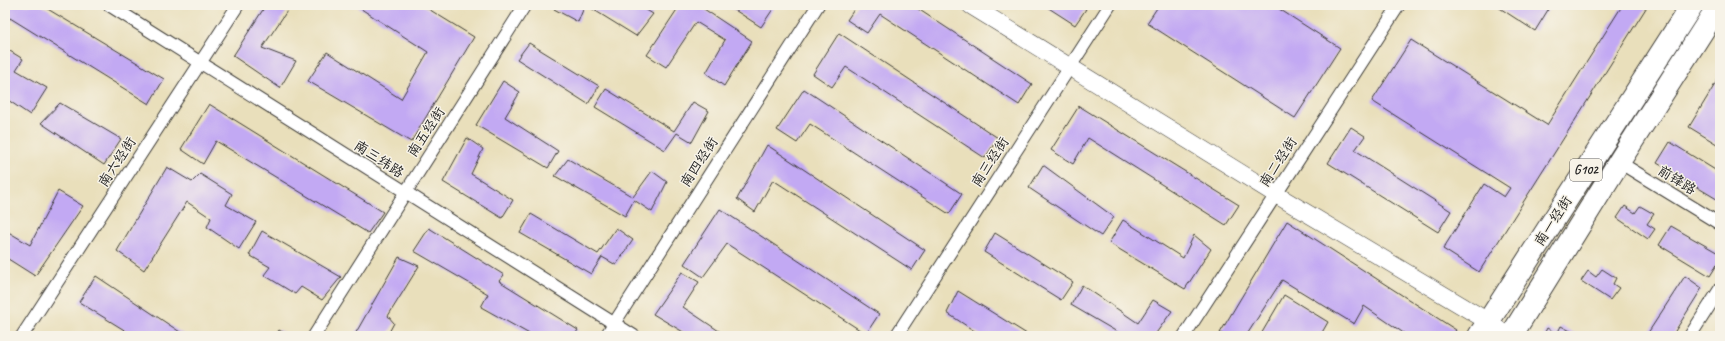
<svg xmlns="http://www.w3.org/2000/svg" width="1725" height="341" font-family="Caveat,'LXGW WenKai TC',sans-serif">
<style>
.building{fill:#c2a9f3}
.lines{fill:none;stroke-linecap:round;stroke-linejoin:round}
.street-casing{stroke:#3b3934;stroke-width:14}
.secondary-casing{stroke:#3b3934;stroke-width:18}
.highway-casing{stroke:#3b3934;stroke-width:24}
.street{stroke:#fff;stroke-width:12}
.secondary{stroke:#fff;stroke-width:17}
.highway{stroke:#fff;stroke-width:22}
.labels{text-anchor:middle;dominant-baseline:central;stroke-width:3;stroke-linejoin:round;paint-order:stroke}
.shield{fill:#f7f3e8;stroke:#5e5c59;stroke-width:1}
.shield-label{font-size:13px;font-weight:bold;fill:#1c1c1c}
.street-label{font-size:14px;fill:#1c1c1c;stroke:#f7f3e8}
</style>
<rect width="100%" height="100%" fill="#f7f3e8"/>
<filter id="ink" filterUnits="userSpaceOnUse"><feTurbulence type="fractalNoise" baseFrequency=".025" numOctaves="2"/><feDisplacementMap in="SourceGraphic" scale="8" xChannelSelector="R" yChannelSelector="G"/><feConvolveMatrix kernelMatrix="1 2 1 2 8 2 1 2 1" color-interpolation-filters="sRGB"/></filter>
<filter id="wash" filterUnits="userSpaceOnUse"><feTurbulence type="fractalNoise" baseFrequency=".012" numOctaves="4" result="noise"/><feDisplacementMap in="SourceGraphic" scale="16" xChannelSelector="R" yChannelSelector="G"/><feGaussianBlur stdDeviation="0.9" result="paint"/><feColorMatrix in="noise" values="0 0 0 0 0 0 0 0 0 0 0 0 0 0 0 0 0 1.4 0 .05"/><feComposite in="paint" operator="in"/></filter>
<g filter="url(#wash)">
<rect width="100%" height="100%" fill="#e9dfbb"/>
<g id="blocks">
<!-- building -->
<path class="building" d="M5 5H41L164 79 149 104 10 18 5 26Z
M266 5H291L262 48 296 61 280 88 233 56Z
M355 5H422L474 37 411 142 308 81 327 52 401 99 428 52Z
M556 5H585L578 22 554 9Z
M586 5H638L653 14 636 36Z
M680 5H698L752 41 724 86 706 73 725 40 696 22 666 67 647 55Z
M727 5H773L775 6 761 27Z
M857 5H912L1032 84 1019 105 880 14 867 33 847 20Z
M1044 5H1079L1086 9 1075 25Z
M1159 5H1273L1340 48 1295 118 1147 23Z
M1495 5H1551L1535 31Z
M1620 5H1648L1479 272 1443 249 1484 184 1504 197 1510 188 1372 101 1411 40 1547 125 1622 6Z
M839 33 998 138 985 158 846 67 832 87 813 74Z
M529 43 599 86 588 104 517 59Z
M5 48 23 59 16 70 47 88 30 115 5 98Z
M1720 76V146L1689 127Z
M503 81 520 92 505 117 558 151 548 168 476 125Z
M606 89 674 131 693 102 709 111 692 142 677 133 665 150 595 107Z
M804 89 962 194 949 214 810 124 797 143 777 130Z
M60 103 121 139 104 165 41 123Z
M209 104 383 212 368 233 216 141 203 164 181 149Z
M1079 106 1239 205 1226 225 1088 138 1073 164 1051 150Z
M1351 127 1365 136 1355 150 1451 211 1438 232 1328 163Z
M467 138 483 149 471 174 513 200 502 218 443 182Z
M1670 142 1720 173V201L1657 163Z
M767 145 925 250 912 270 773 180 755 212 737 199Z
M568 159 633 197 652 171 667 182 652 212 634 200 625 216 555 176Z
M1043 165 1114 217 1101 236 1029 188Z
M167 167 192 182 200 174 232 194 226 205 256 222 239 249 207 227 211 218 187 202 144 270 117 251Z
M58 191 83 206 35 276 5 257V230L30 245Z
M1625 206 1635 213 1640 206 1654 214 1647 224 1655 229 1648 239 1617 218Z
M720 209 879 314 866 334 727 244 703 277 684 264Z
M531 214 598 254 616 228 633 240 616 265 602 257 591 274 520 233Z
M1123 220 1183 258 1194 235 1211 249 1185 289 1109 243Z
M1287 221 1456 330 1452 336H1408L1364 306 1354 324 1282 280 1246 336H1226L1220 333Z
M1671 226 1720 254V260L1710 276 1659 245Z
M429 228 504 275 499 281 578 330 574 336H533L481 307 488 294 414 251Z
M262 231 341 277 322 300 301 287 295 294 264 275 270 267 249 255Z
M995 233 1073 282 1061 300 984 252Z
M399 257 419 266 388 316 394 323 387 336H354Z
M1602 269 1616 278 1613 284 1619 288 1610 300 1581 281 1588 271 1596 277Z
M682 272 699 282 683 307 722 333 720 336H690L653 314Z
M96 276 183 334 182 336H134L79 302Z
M1685 276 1702 288 1672 336H1646Z
M1082 285 1138 323 1153 300 1172 311 1154 336H1124L1071 305Z
M958 291 1030 336H982L947 313Z
M1284 295 1328 322 1320 336H1260Z
M1561 326 1578 335 1543 336 1547 328 1557 334Z
M279 330 289 336H275Z"/>
</g>
</g>
<g filter="url(#ink)">
<use href="#blocks" fill-opacity="0" stroke="#3b3934" stroke-width="1"/>
<g class="lines">
<defs>
<path id="street" d="M109 5 634 336
M1619 162 1720 224
M22 336 238 5
M314 336 525 5
M606 336 818 5
M896 336 1110 5
M1184 336 1399 5
M1690 336 1720 289"/>
<path id="secondary" d="M970 5 1275 194 1489 322 1504 334"/>
<path id="highway" d="M1479 336 1692 5
M1511 336 1619 162 1719 5"/>
</defs>
<!-- street casing -->
<use href="#street" class="street-casing"/>
<!-- secondary casing -->
<use href="#secondary" class="secondary-casing"/>
<!-- highway casing -->
<use href="#highway" class="highway-casing"/>
<!-- street -->
<use href="#street" class="street"/>
<!-- secondary -->
<use href="#secondary" class="secondary"/>
<!-- highway -->
<use href="#highway" class="highway"/>
</g>
</g>
<g class="labels">
<!-- shield labels -->
<rect class="shield" x="1570" y="159" width="32" height="22" rx="3"/>
<g class="shield-label">
<text x="1586" y="170">G102</text>
</g>
<!-- street labels -->
<g class="street-label">
<text transform="translate(426 132) rotate(-57)">南五经街</text>
<text transform="translate(379 159) rotate(33)">南三纬路</text>
<text transform="translate(117 162) rotate(-57)">南六经街</text>
<text transform="translate(699 162) rotate(-57)">南四经街</text>
<text transform="translate(990 162) rotate(-57)">南三经街</text>
<text transform="translate(1278 162) rotate(-57)">南二经街</text>
<text transform="translate(1677 180) rotate(32)">前锋路</text>
<text transform="translate(1553 221) rotate(-57)">南一经街</text>
</g>
</g>
<!-- margin -->
<rect width="1725" height="341" fill="none" stroke="#f7f3e8" stroke-width="20"/>
</svg>
